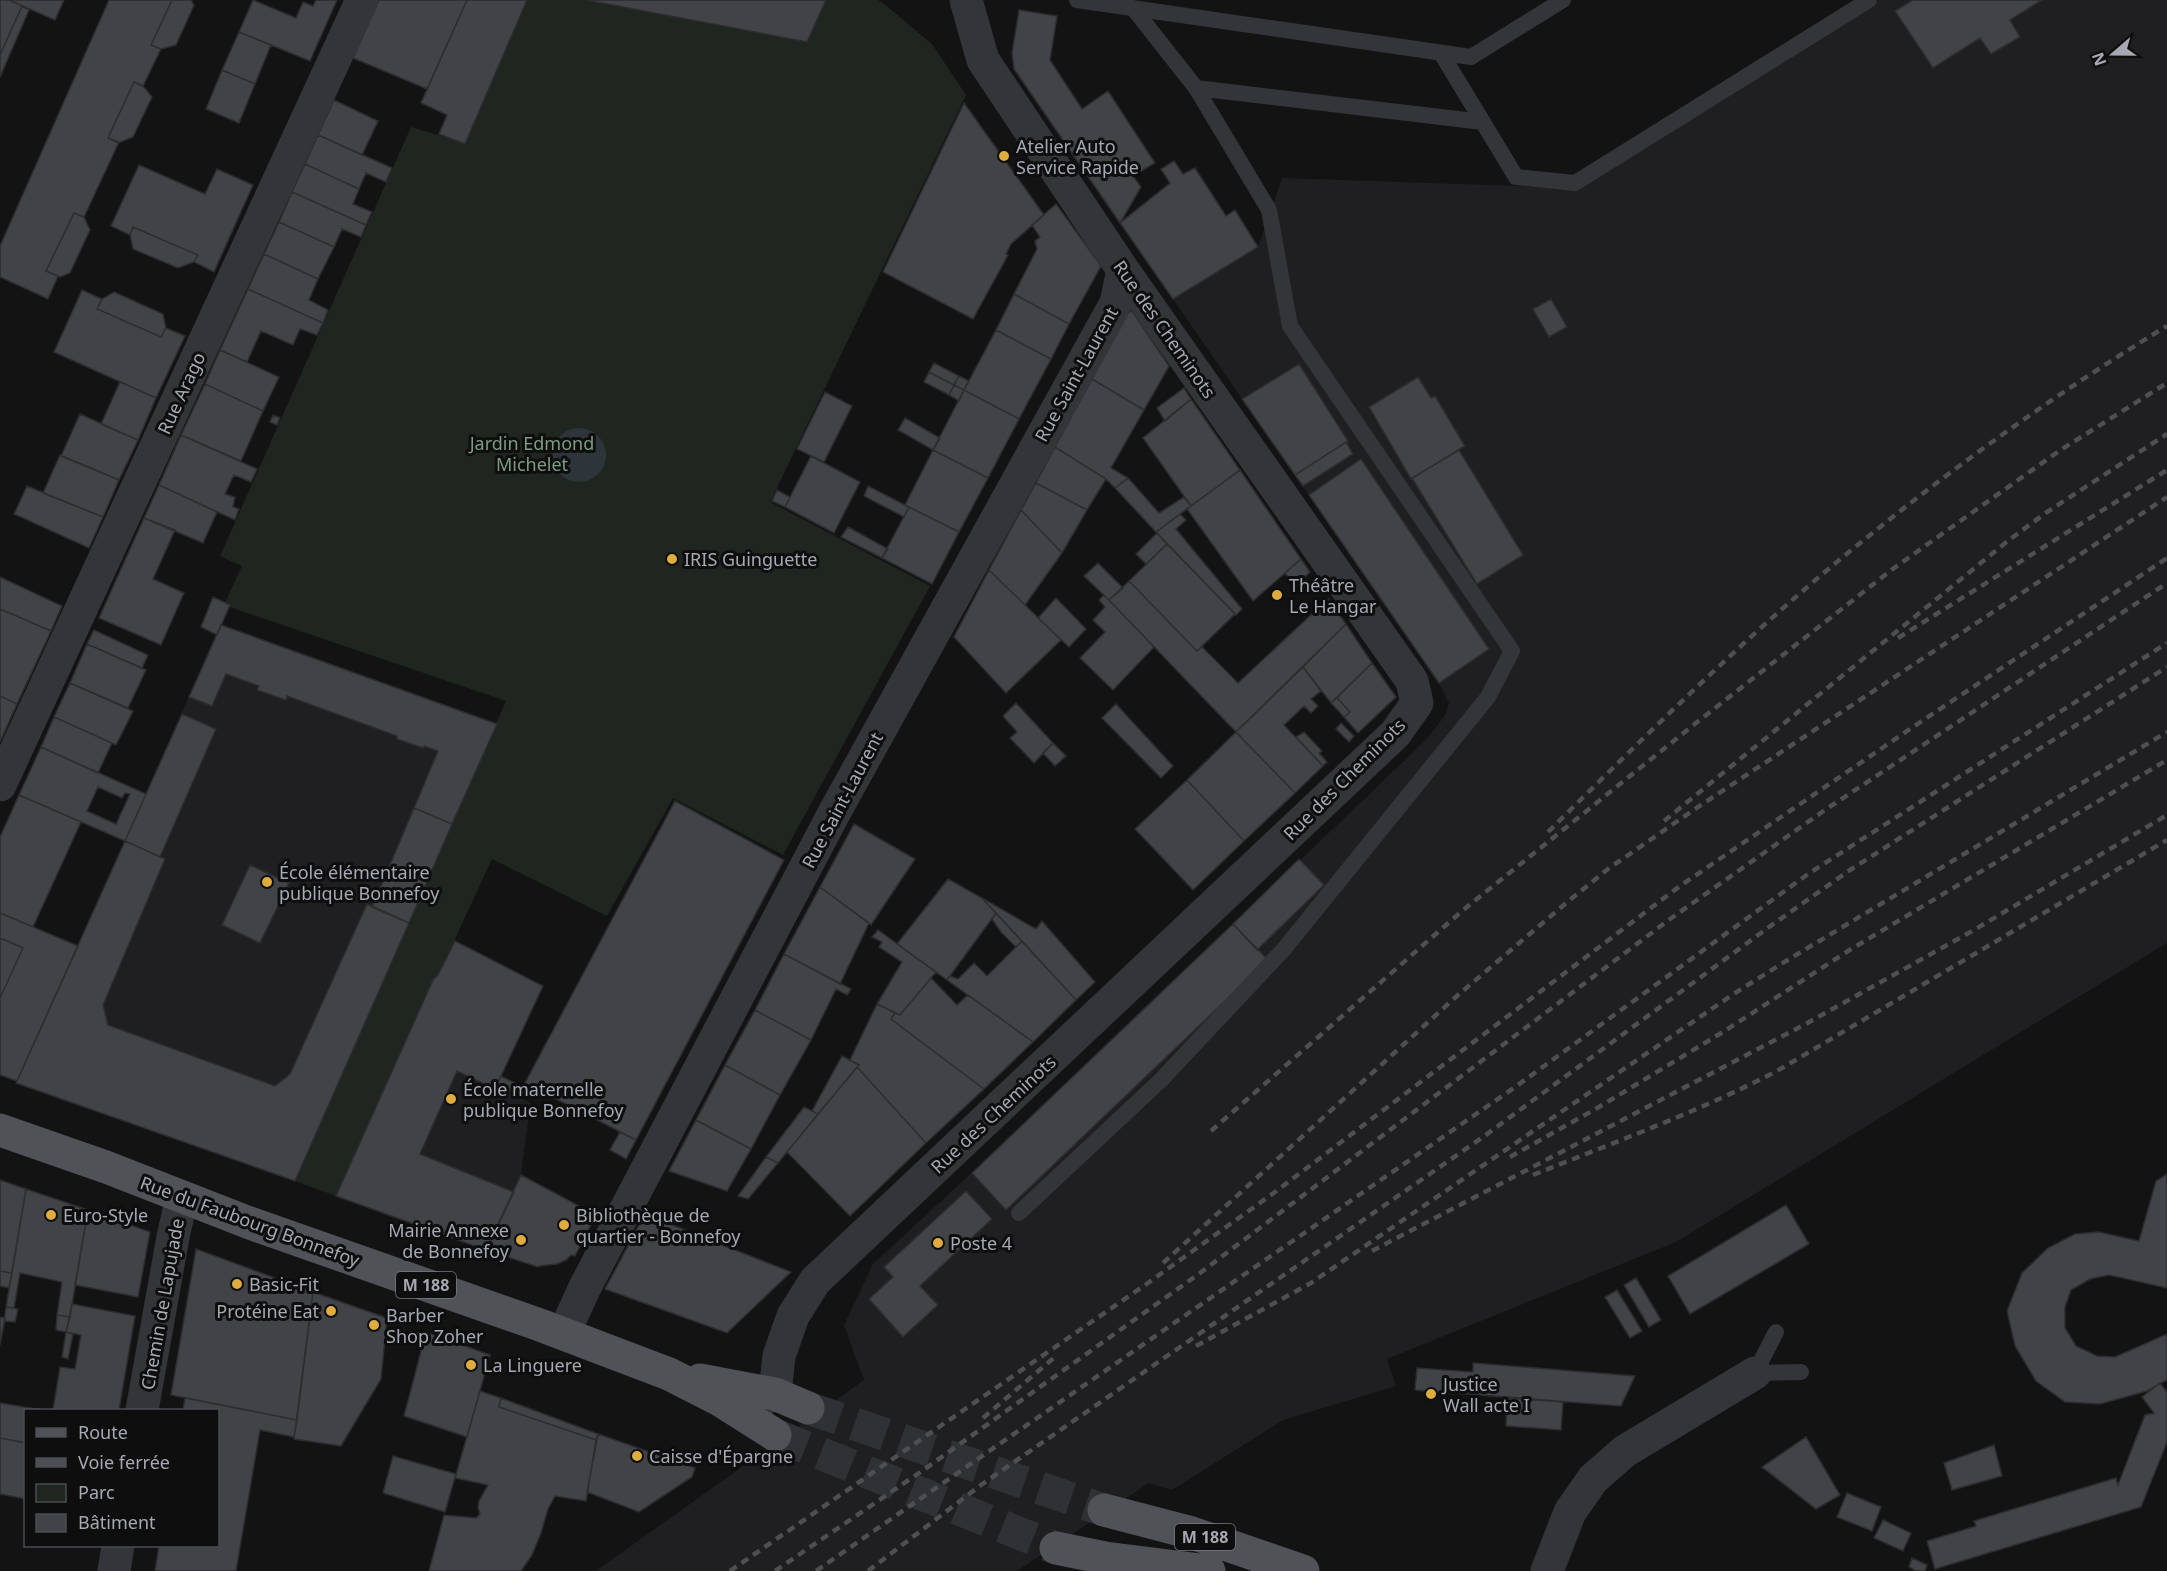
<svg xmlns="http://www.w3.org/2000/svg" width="2167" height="1571" font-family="'Noto Sans',sans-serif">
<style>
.built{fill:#1f1f21}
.green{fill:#1f2620}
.water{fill:#2d353b}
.building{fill:#424347;stroke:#2d2d30;stroke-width:1.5;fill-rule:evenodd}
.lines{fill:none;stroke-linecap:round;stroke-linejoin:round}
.primary-tunnel{stroke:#303134;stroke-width:33;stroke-dasharray:33 16;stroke-linecap:butt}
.service{stroke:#343539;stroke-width:16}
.minor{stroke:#343539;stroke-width:33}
.primary{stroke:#505257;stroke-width:33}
.rail{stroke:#4d4f53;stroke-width:4.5;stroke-dasharray:8 6;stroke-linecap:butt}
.poi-dot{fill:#dfac3f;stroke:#0e0e0f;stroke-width:2}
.labels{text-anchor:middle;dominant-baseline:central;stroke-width:6;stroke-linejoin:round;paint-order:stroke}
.shield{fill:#0e0e0f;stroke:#787a82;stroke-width:1.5}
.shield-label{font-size:16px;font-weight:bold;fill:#a6a9b3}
.poi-label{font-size:18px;fill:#a6a9b3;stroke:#0e0e0f;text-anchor:start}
.street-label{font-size:18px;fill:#a6a9b3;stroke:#0e0e0f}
.park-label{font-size:18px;fill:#7e9c81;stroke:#0e0e0f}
</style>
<rect width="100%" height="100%" fill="#131314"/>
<!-- built -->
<path class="built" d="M1879 0H2167V943L1676 1242 1387 1359 1396 1386 1283 1420 1172 1490 1149 1483 1017 1571H596L864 1380 844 1325 873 1264 1017 1131 1427 739 1446 714 1449 703 1439 683 1173 299 1258 247 1282 178 1578 188Z
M221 625 497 724 295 1181 16 1083Z
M455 941 543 986 496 1086 534 1105 529 1114 521 1175 514 1192 459 1240 337 1196 433 980 439 975Z"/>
<!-- green -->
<path class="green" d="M527 0H586L807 42 826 0H878L883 3 932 44 966 95 770 502 930 586 783 855 673 798 607 916 492 859 336 1196 295 1181 506 701 224 605 242 566 220 556 411 127 465 143Z"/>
<!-- water -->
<path class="water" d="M552 455a27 27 0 1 1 54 0a27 27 0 1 1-54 0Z"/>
<!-- building -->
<path class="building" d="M0 0H9L22 6 0 55Z
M9 0H64L55 20Z
M109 0H172L151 45 161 49 143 86 134 82 108 138 119 142 84 217 74 213 46 271 58 276 48 299 0 277V246Z
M172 0H191L194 5 176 45 161 49 151 45Z
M253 0 296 18 303 2 313 6 316 0H337L310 61 239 32Z
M379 0H467L427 89 353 58Z
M467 0H527L465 144 439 134 447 115 421 103Z
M586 0H826L807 42Z
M1913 0H2042L2010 20 2020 37 1991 54 1980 38 1933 68 1895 11Z
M22 6 29 10 0 77V55Z
M1019 10 1057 16 1050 60 1082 109 1108 91 1155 163 1133 176 1141 187 1120 223 1014 69 1012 53Z
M239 32 271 45 255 84 222 70Z
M222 70 255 84 239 123 206 109Z
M134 82 144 87 152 97 133 137 118 143 108 138Z
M334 100 378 121 362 155 318 135Z
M964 103 1044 215 1011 244 1006 254 1008 255 973 319 883 272Z
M318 135 392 168 386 182 366 173 359 189 305 164Z
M1174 161 1183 174 1195 168 1226 216 1235 210 1258 247 1173 299 1120 223 1170 183 1161 169Z
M305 164 359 189 353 204 372 212 366 225 292 192Z
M139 165 205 194 217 169 253 185 214 272 194 262 198 255 133 227 130 235 111 226Z
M292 192 366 225 361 237 342 229 334 247 279 222Z
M1056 204 1101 266 1069 324 1014 294 1037 249 1035 241 1040 237 1032 225Z
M74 213 84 217 90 230 70 273 60 277 46 271Z
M279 222 334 247 318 279 264 254Z
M133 227 198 255 194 262 178 268 133 249 130 235Z
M264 254 318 279 309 300 328 310 323 323 248 289Z
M248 289 323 323 317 335 300 329 293 345 261 331 247 362 220 350Z
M82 290 102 299 97 309 161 337 166 328 185 336 156 398 54 352Z
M114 292 163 314 166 328 161 337 97 309 102 299Z
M1014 294 1069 324 1051 359 996 330Z
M1551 299 1567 327 1549 337 1533 309Z
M1132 311 1169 366 1144 410 1092 379 1128 313Z
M996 330 1051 359 1019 419 964 390Z
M220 350 279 377 263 411 205 384Z
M934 363 959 376 954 385 929 372Z
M1299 364 1348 441 1295 475 1242 399Z
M929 372 954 385 949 395 924 382Z
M959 376 969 381 964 390 954 385Z
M1418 377 1431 398 1435 396 1465 446 1411 479 1369 407Z
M1092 379 1144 410 1111 468 1128 478 1115 488 1106 479 1055 447Z
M120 382 156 398 138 440 101 424Z
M205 384 263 411 241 461 181 435Z
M954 385 964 390 959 401 949 395Z
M1184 388 1191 399 1165 421 1157 408Z
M964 390 1019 419 988 478 933 450Z
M825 392 852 406 824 462 797 449Z
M1191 399 1240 470 1191 506 1143 438Z
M80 414 138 440 119 480 61 456Z
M273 415 280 418 277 425 270 422Z
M905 418 940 438 933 450 898 430Z
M181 435 257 469 251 482 234 475 225 494 235 497 233 507 239 509 235 520 159 485Z
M1346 442 1353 454 1303 486 1295 475Z
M1055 447 1106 479 1087 510 1036 483Z
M933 450 988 478 959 532 905 505Z
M1459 450 1523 555 1477 584 1412 478Z
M60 455 119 480 103 517 43 493Z
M811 456 860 482 834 533 785 507Z
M1361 459 1489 649 1439 683 1309 495Z
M1240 470 1301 559 1253 601 1187 509Z
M1128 478 1159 513 1184 497 1191 506 1156 532 1115 488Z
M1036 483 1087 510 1062 553 1021 510Z
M159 485 217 512 203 543 144 518Z
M27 486 103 517 89 548 14 514Z
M868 486 909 507 904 517 864 496Z
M777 490 790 497 785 507 772 501Z
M909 507 959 532 932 584 882 558Z
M1021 510 1062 553 1025 605 989 570Z
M1180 514 1186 520 1176 529 1242 609 1236 615 1156 532Z
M144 518 175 530 153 579 184 593 161 645 99 618Z
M848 527 888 549 882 558 841 537Z
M1157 533 1167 544 1146 564 1136 554Z
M1167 544 1235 614 1197 651 1129 581Z
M1301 559 1310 572 1295 586 1285 573Z
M1098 563 1123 588 1109 600 1084 576Z
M989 570 1061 640 1006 693 954 637Z
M0 577 62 606 51 631 0 609Z
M1129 581 1197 651 1202 647 1238 683 1328 599 1346 624 1236 732 1109 600Z
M1104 595 1154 647 1113 690 1080 658 1105 632 1093 620 1105 607 1099 600Z
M213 597 230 605 217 635 201 627Z
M1056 598 1086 629 1069 647 1038 618Z
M0 609 51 631 17 704 0 696Z
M1346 624 1372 663 1331 703 1303 667Z
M221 625 497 724 452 824 414 808 438 751 424 746 423 748 397 739V736L287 696 286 700 257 690 259 686 226 674 212 706 189 697Z
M94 630 148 655 142 668 87 644Z
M87 644 146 670 128 708 70 683Z
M1372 663 1396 697 1358 733 1344 717 1350 712 1337 698Z
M1303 667 1321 691 1311 699 1318 706 1311 713 1304 706 1284 725 1323 766 1295 793 1236 732Z
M70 683 133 711 116 745 54 717Z
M0 696 17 704 0 742Z
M1337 698 1350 712 1344 717 1331 703Z
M1016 703 1053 743 1034 763 1010 738 1017 732 1003 716Z
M1116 704 1173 766 1161 778 1102 718Z
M182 714 216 729 160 857 125 841Z
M54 717 112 743 98 773 41 747Z
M1341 723 1354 736 1349 742 1336 729Z
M1236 732 1295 793 1244 841 1187 780Z
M1304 732 1322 751 1319 753 1327 762 1323 766 1296 737Z
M1053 743 1066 756 1055 766 1043 753Z
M41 747 146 794 125 841 19 795ZM98 787 122 798 125 793 130 794 116 824 87 811Z
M1187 780 1244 841 1193 890 1135 829Z
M19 795 81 822 33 927 0 913V837Z
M675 801 784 860 636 1140 525 1083Z
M414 808 452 824 409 923 372 907Z
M854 824 915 859 871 925 820 887Z
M125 841 165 859 103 1005 108 1025 275 1086 290 1074 367 904 409 923 295 1181 16 1083Z
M1299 859 1324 885 1257 950 1233 924Z
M250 865 289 883 260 943 222 925Z
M948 879 982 898 996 913 947 980 897 944Z
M820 887 869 923 840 984 784 954Z
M982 898 1036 929 1042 921 1095 982 1076 1000Z
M0 913 78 946 17 1081 0 1075V998L23 948 0 938Z
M996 913 1022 941 1016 947 1001 932 992 919Z
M1233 924 1268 960 1006 1210 972 1173Z
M878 930 936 972 900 1015 877 1004 902 962 879 947 882 942 872 937Z
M0 938 23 948 0 998Z
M455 941 543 986 495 1089 457 1071 420 1154 514 1192 486 1250 336 1196 433 980 438 975Z
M1022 941 1076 1000 1033 1042 947 980 950 976 958 979 974 963 987 976Z
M784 954 851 989 847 995 836 989 811 1040 755 1010Z
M931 978 957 1005 968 995 1033 1042 984 1089 891 1019 895 1013 900 1015Z
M877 1004 895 1013 891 1019 984 1089 926 1143 857 1067 859 1065 850 1060Z
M755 1010 811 1040 780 1095 725 1065Z
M842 1056 859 1065 818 1114 812 1111Z
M725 1065 780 1095 751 1149 696 1120Z
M857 1067 926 1143 850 1216 787 1152Z
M501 1076 515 1083 509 1093 496 1087Z
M804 1107 818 1114 778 1163 766 1157Z
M696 1120 751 1149 727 1191 669 1171Z
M620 1132 636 1140 626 1159 610 1150Z
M766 1157 778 1163 748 1199 738 1196Z
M2167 1174V1288L2109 1275 2090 1279 2071 1290 2065 1307V1328L2076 1346 2097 1356 2115 1357 2167 1334V1380L2147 1391 2100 1404 2065 1402 2036 1381 2015 1346 2007 1311 2022 1273 2048 1248 2075 1234 2099 1232 2139 1241 2156 1181Z
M521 1175 596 1215 575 1256 571 1255 566 1260 557 1264 539 1266 538 1267 486 1250Z
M0 1180 26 1189 12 1273 0 1271Z
M26 1189 88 1210 70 1317 57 1315 62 1282 20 1273 14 1308 6 1307Z
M966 1191 992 1219 920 1286 938 1305 903 1337 869 1299 893 1277 884 1267Z
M1786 1205 1809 1244 1690 1314 1668 1276Z
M88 1210 150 1232 138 1297 75 1285Z
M645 1214 730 1248 791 1272 727 1333 605 1289Z
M196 1249 313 1292 297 1420 171 1395Z
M0 1271 12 1273 9 1288 0 1286Z
M1636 1278 1661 1320 1649 1327 1624 1285Z
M1617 1290 1642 1331 1630 1338 1605 1297Z
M313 1292 387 1318 381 1379 341 1446 294 1439Z
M72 1304 135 1316 119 1410H53L60 1367 75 1369 81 1335 66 1332Z
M6 1307 18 1309 15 1322 4 1321Z
M57 1315 70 1317 66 1332 56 1330Z
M0 1317 5 1318 0 1345Z
M66 1332 73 1334 68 1359 62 1357Z
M426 1332 490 1355 467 1437 404 1416Z
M1473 1363 1635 1376 1621 1406 1415 1390 1417 1368 1473 1372Z
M2160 1383 2167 1392V1442L2141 1507 1935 1569 1927 1541 1976 1526 1974 1521 2116 1478 2118 1485 2145 1415 2154 1413 2142 1397Z
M480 1391 501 1398 499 1407 596 1440 586 1501 555 1496 548 1509 541 1533 532 1555 521 1571H429L444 1515 476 1518 480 1514 478 1508 479 1501 488 1485 455 1478Z
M185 1398 297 1420 294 1437 260 1430 236 1571H155L159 1546H218V1410H183Z
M501 1398 598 1434 596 1440 499 1407Z
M1507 1398 1563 1402 1561 1430 1506 1426Z
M0 1403 42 1410H26V1443L0 1438Z
M598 1434 695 1468 692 1477 639 1512 587 1492Z
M1806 1437 1840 1495 1816 1509 1762 1467Z
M0 1438 26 1443V1499L0 1494Z
M1994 1445 2002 1476 1952 1490 1944 1463Z
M393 1456 456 1474 445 1512 383 1493Z
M1847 1493 1881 1507 1872 1531 1837 1517Z
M1883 1520 1911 1533 1903 1551 1874 1538Z
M1912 1558 1927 1565 1925 1571H1916L1909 1567Z"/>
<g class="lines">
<!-- primary-tunnel -->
<path class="primary-tunnel" d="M808 1408 1104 1510
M775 1435 1056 1548"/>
<!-- service -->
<path class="service" d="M1077 0 1471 57 1563 0
M1441 53 1516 177 1575 183 1869 0
M1196 88 1483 122
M1019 1213 1161 1080 1284 949 1488 697 1512 651 1290 326 1269 210 1196 88 1133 8
M1776 1332 1755 1373 1801 1372"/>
<!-- minor -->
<path class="minor" d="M0 785 362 0
M564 1333 585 1287 833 815 1116 303 1123 270
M749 1403H754L775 1394 779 1356 793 1316 815 1281 1395 734 1417 703 1412 681 1123 270 983 60 966 0
M142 1410 173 1237 182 1197
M114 1571 118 1546
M1547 1571 1570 1512 1593 1479 1625 1451 1755 1373"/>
<!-- primary -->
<path class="primary" d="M0 1130 106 1167 247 1222 540 1325 669 1374 720 1400 775 1435
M700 1380 775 1394 808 1408
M1104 1510 1192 1533 1303 1571
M1056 1548 1105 1558 1209 1571"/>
<!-- rail -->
<path class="rail" d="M1898 638 2167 470
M1664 821 2009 540 2047 512 2167 434
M1548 832C1640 741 1733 649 1832 566 1938 478 2050 397 2167 326
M1211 1131 1462 911 1696 723 1894 568 2059 451 2167 383
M1510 1157 1599 1107 1723 1032 1848 951 2167 760
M1533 1175C1615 1142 1698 1112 1777 1071L2167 840
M1372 1251 1802 1026 1974 930 2167 815
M1163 1263 1458 995 1565 904 1608 869 1695 809 2167 497
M1196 1346 1311 1283 1735 993 1786 961 2167 732
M983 1418 1056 1356
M730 1571 1148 1283 1275 1192 1680 886 1910 729 2167 558
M775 1571 922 1471 1200 1273 1670 919 1822 812 2167 583
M816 1571 1518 1085 1808 874 2167 643
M868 1571 981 1485 1483 1137 1769 927 1850 870 2167 667"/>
</g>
<!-- markers -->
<g class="poi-dot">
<circle cx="1004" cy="156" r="6"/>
<circle cx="672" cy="559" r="6"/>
<circle cx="1277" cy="595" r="6"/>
<circle cx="267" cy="882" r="6"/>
<circle cx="451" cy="1099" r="6"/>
<circle cx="51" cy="1215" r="6"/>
<circle cx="564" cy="1225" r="6"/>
<circle cx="521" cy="1240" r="6"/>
<circle cx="938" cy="1243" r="6"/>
<circle cx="237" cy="1284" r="6"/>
<circle cx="331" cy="1311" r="6"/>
<circle cx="374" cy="1325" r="6"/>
<circle cx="471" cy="1365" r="6"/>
<circle cx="1431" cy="1394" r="6"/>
<circle cx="637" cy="1456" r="6"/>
</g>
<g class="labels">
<!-- shield labels -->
<g class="shield">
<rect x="396" y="1272" width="60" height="26" rx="4.5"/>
<rect x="1175" y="1524" width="60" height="26" rx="4.5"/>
</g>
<g class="shield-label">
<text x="426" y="1285">M 188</text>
<text x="1205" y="1537">M 188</text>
</g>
<!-- poi labels -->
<g class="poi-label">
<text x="1016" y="146">Atelier Auto<tspan x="1016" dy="21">Service Rapide</tspan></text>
<text x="684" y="559">IRIS Guinguette</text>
<text x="1289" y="585">Théâtre<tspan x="1289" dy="21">Le Hangar</tspan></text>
<text x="279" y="872">École élémentaire<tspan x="279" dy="21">publique Bonnefoy</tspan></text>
<text x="463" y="1089">École maternelle<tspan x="463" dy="21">publique Bonnefoy</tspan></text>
<text x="63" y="1215">Euro-Style</text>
<text x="576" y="1215">Bibliothèque de<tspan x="576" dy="21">quartier - Bonnefoy</tspan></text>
<text x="509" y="1230" text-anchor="end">Mairie Annexe<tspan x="509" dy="21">de Bonnefoy</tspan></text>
<text x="950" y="1243">Poste 4</text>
<text x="249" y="1284">Basic-Fit</text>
<text x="319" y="1311" text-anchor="end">Protéine Eat</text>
<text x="386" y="1315">Barber<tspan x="386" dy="21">Shop Zoher</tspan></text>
<text x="483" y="1365">La Linguere</text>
<text x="1443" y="1384">Justice<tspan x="1443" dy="21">Wall acte I</tspan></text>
<text x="649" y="1456">Caisse d'Épargne</text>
</g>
<!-- street labels -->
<g class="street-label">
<text transform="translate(1165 329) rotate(55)">Rue des Cheminots</text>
<text transform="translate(1076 374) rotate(-61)">Rue Saint-Laurent</text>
<text transform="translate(181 393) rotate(-65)">Rue Arago</text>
<text transform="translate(1344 779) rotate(-45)">Rue des Cheminots</text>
<text transform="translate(842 800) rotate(-62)">Rue Saint-Laurent</text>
<text transform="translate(993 1114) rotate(-43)">Rue des Cheminots</text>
<text transform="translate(250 1221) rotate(20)">Rue du Faubourg Bonnefoy</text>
<text transform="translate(162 1304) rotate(-80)">Chemin de Lapujade</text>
</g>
<!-- park labels -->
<g class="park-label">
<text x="532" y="443">Jardin Edmond<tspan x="532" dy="21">Michelet</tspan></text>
</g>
</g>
<!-- legend -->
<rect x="24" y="1409" width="195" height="138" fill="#0e0e0f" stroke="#4b4c51" stroke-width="1.5"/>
<rect x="36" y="1428" width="30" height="9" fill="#505257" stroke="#4b4c51" stroke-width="1.5"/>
<text x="78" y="1439" font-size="18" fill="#a6a9b3">Route</text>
<rect x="36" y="1458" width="30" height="9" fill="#4d4f53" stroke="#4b4c51" stroke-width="1.5"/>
<text x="78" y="1469" font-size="18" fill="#a6a9b3">Voie ferrée</text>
<rect x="36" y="1484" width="30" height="18" fill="#1f2620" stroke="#4b4c51" stroke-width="1.5"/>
<text x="78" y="1499" font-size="18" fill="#a6a9b3">Parc</text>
<rect x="36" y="1514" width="30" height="18" fill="#424347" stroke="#4b4c51" stroke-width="1.5"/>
<text x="78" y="1529" font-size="18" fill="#a6a9b3">Bâtiment</text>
<!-- north arrow -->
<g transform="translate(2113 54) rotate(250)" stroke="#0e0e0f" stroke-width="4.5" paint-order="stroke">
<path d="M0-4.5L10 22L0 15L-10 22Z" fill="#a6a9b3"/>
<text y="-9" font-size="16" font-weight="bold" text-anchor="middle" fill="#a6a9b3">N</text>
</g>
</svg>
